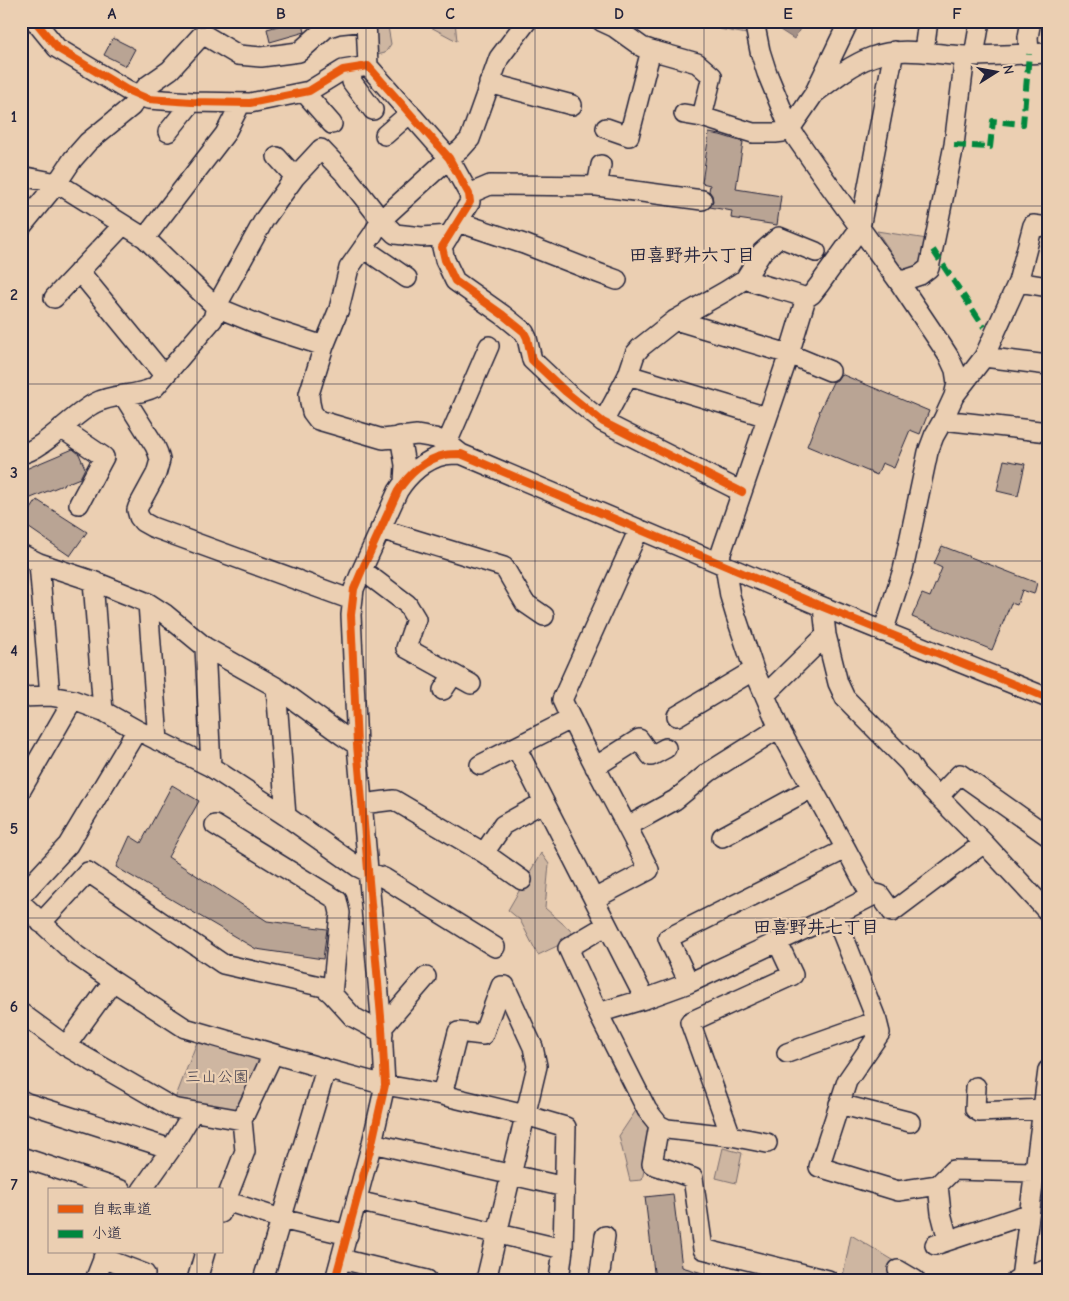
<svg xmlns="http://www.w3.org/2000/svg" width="1069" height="1301" font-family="'Comic Neue','Klee One',sans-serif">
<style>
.green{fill:#ceb6a1;stroke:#786c6e}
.water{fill:#a49187;stroke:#706569}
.building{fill:#b9a494;stroke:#22223b}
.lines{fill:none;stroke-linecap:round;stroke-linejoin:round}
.minor-casing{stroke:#22223b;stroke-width:22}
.minor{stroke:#ebcfb2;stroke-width:19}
.quiet{stroke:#00873e;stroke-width:6;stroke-dasharray:12 6;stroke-linecap:butt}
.cycleway-casing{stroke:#ebcfb2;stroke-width:11}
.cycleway{stroke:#e8590c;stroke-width:8}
.grid{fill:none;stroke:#22223b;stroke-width:1;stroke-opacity:0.55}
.labels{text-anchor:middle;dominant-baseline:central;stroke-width:4.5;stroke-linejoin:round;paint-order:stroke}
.park-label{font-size:16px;fill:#44404f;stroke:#ebcfb2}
.neighbourhood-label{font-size:18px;font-weight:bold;fill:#22223b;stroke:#ebcfb2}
.neatline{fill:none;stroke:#22223b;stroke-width:2}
.grid-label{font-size:16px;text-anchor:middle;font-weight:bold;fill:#22223b}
</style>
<rect width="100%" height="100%" fill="#ebcfb2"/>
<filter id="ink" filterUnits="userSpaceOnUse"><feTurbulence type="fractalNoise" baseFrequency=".02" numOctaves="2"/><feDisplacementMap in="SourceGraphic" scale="10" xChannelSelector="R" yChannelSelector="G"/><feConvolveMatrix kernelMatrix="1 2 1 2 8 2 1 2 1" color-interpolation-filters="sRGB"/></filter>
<g filter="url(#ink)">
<!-- green -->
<path class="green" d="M372 21H387L391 44 385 53 373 56Z
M422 21H455L457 41 425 24Z
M715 21H746L747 34 719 29Z
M877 231 927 239 921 266 913 269 901 268Z
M541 853 549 864 545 908 570 930 574 938 538 955 520 920 508 910Z
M197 1042 258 1059 261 1064 241 1108 235 1110 175 1099Z
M639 1106 650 1128 649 1146 642 1180 630 1181 619 1136Z
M723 1148 742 1153 736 1183 716 1178Z
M851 1235 898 1263 887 1280H870L868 1278 867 1280H844L843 1276Z"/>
<!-- water -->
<path class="water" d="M785 21H800L801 27 794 39 780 30Z"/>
<!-- building -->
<path class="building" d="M296 21H302L305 32 270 42 267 29Z
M113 38 135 49 126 66 104 55Z
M709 133 720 135 743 142 736 189 781 196 777 225 731 218 732 211 710 207 713 201 712 195 709 191 710 185 702 183Z
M841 374 929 411 920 434 910 430 894 468 882 463 877 475 807 446 820 413 819 412 833 382 837 380Z
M73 449 79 454 85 468 80 478 21 502V471Z
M1004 460 1025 464 1018 496 997 491Z
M37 500 87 532 70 556 22 523Z
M942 546 1037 583 1034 594 1022 590 1017 605 1011 603 992 650 912 617 922 594 930 597 942 568 934 564Z
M172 785 199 801 168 857 267 921 327 929 323 959 256 949 116 867 130 836 141 843Z
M673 1194 682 1267 709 1275 668 1280H655L645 1197Z"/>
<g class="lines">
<defs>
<path id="minor" d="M35 21 57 48 127 90 148 99 192 102 250 103 309 91 343 70 368 66 449 158 469 194 470 202 442 247 445 260 455 281 503 315 524 332 527 338 532 360 566 392 603 422 742 492
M601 21 614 27 642 47 651 50 697 63 712 76 702 117
M754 21 760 51 767 73 790 129 829 185 899 282 942 346 949 357 955 370 957 383 954 396 943 420 934 436 928 452 903 570 883 632
M924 51 928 21
M1029 54 1028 37 1031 21
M974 56 980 21
M351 69 352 82 373 110
M489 83 572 105
M304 92 332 124
M814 94C832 80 850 65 872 57 903 45 935 55 967 56 994 56 1021 54 1048 53
M684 114 702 117 753 133H775L783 132 790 129 814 94 849 21
M606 128 629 136 651 50
M168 132 192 102
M385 135 410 113
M277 157 295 177
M21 176 57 183 145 238 216 307 265 327 324 346
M597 186 601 165
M469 194 490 185 597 186 702 200
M458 222 524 244 598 273 617 280
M21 227 57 183 73 159 88 142 131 107 147 86 170 70 201 36H206L238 55 261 57 299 52 326 28 338 24 366 21 368 66
M145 238 225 134 241 103
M363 248 407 278
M79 271 164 375
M745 279C765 287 786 290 806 298
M899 282 920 275 929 268 954 145 965 56
M1018 282 1048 287
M54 298 123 225
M675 320 789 354 830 371
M984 357 1048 365
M628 375 767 417
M123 395 155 446 158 453 160 460 156 474 138 507 137 510 139 517 143 522 152 527 352 600
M954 396 984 357 1018 282 1033 225 1048 227
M943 420 1048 432
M603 422 615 400 628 375 635 354 641 347 675 320 726 291 745 279 762 252 779 237 816 252
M61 428 104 457 79 504
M400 436 405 465 404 482
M447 443 489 346
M21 454C43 450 73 414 95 403 114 393 136 397 155 387L213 319 216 307 264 220 295 177 321 149 346 175 381 220 395 234 422 237 450 235
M461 454 447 443 435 438 417 435 383 439 318 420 312 412 310 403 309 394 324 346 339 309 349 268 373 234 381 220 449 158 461 149 470 139 499 58 527 21
M380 529 504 567 525 603 544 616
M21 554 39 563 93 581 148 603 165 614 205 647 276 687 342 735 357 745
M718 562 789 354 806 298 812 294 819 285 860 228 894 51
M39 563 50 696
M725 566 730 596 736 616 754 670 779 728 846 849 871 896
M362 570 407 604 416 619 406 648 471 684
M93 581 103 711
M148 603 158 741
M823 607 826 635 838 683 845 698 909 763 916 774 984 843 1048 912
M205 647 211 767
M276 687 286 816
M443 690 453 675
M765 695 826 635
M21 697 50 696 73 700 103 711 137 730 211 767 286 816 358 867 368 872 384 878 495 947
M677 716 754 670
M516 747 645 999
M480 765 571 719
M595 767 639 739 651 756 666 748
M21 790 73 700
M938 797 960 774 1048 836
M362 804 394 800 484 853 522 880
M215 825 337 900 340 913 332 994
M628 826 675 800 709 772 779 728
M722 837 812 788
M484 853 503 825 544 802
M21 896 68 845 137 730
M594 899 649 870C621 813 589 758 562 700L639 529
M21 903 76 955 113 981 185 1028 326 1069 385 1085 442 1095 525 1115 566 1127 563 1249 559 1280
M835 915 877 1021 880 1033 847 1081 819 1167 898 1191 938 1185
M41 923 88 872 223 964 324 987 332 994 353 1017 383 1033
M607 925 568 948 598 1013 647 1110 659 1125 652 1164 693 1178 703 1249 828 1280
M689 983 668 938 846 849
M21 1013 66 1046 173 1108 242 1120
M598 1013 645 999 689 983 835 915 876 894 880 895 892 912 984 843
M382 1028 426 977
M66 1046 113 981
M787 1053 877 1021
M976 1087 975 1109 979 1112 1043 1109
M442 1095 458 1032 483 1035 501 986H505L533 1047 537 1066 486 1280
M21 1100 27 1103 171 1149
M839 1104 910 1122
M659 1125 667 1129 731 1136 767 1143
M731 1136 690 1022 793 975 778 943
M372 1143 565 1187
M21 1157 121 1190
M142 1190 171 1149 193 1112
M226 1201 281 1219 348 1235
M357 1201 563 1249
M221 1213 245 1151 242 1120 273 1054
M948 1240 941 1213 938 1185 953 1170 1034 1172
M935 1245 1028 1214
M103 1258 145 1274
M341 1259 427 1280
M898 1270 915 1280
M1021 1278 1048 1070
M95 1280 106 1252
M197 1280 205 1252
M263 1280 326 1069
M335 1280 372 1143 385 1085 382 1028 357 745 351 615 354 589 362 570 398 491C408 475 425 459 445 455 450 454 456 454 461 454L823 607 1048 698
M599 1280 605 1236
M1016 1280 1048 1268"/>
</defs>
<!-- minor casing -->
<use href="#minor" class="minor-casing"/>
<!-- minor -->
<use href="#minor" class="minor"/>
<!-- quiet -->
<path class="quiet" d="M954 145 990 147 993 121 1023 124 1029 54
M933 250 984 327"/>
<defs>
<path id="cycleway" d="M35 21 57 48 127 90 148 99 192 102 250 103 309 91 343 70 368 66 449 158 469 194 470 202 442 247 445 260 455 281 503 315 524 332 527 338 532 360 566 392 603 422 742 492
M335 1280 372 1143 385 1085 382 1028 357 745 351 615 354 589 362 570 398 491C408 475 425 459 445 455 450 454 456 454 461 454L823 607 1048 698"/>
</defs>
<!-- cycleway casing -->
<use href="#cycleway" class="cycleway-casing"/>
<!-- cycleway -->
<use href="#cycleway" class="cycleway"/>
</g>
</g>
<!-- grid -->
<path class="grid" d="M197 21V1190M366 21V1280M535 21V1280M704 21V1280M872 21V1280M21 206H1048M21 384H1048M21 561H1048M21 740H1048M21 918H1048M21 1095H1048M197 1252V1280"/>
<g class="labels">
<!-- park labels -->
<g class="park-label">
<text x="217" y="1077">三山公園</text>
</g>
<!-- neighbourhood labels -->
<g class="neighbourhood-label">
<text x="692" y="255">田喜野井六丁目</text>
<text x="816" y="927">田喜野井七丁目</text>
</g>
</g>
<!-- margin -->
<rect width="1069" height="1301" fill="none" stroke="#ebcfb2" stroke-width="55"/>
<!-- legend -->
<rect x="48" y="1188" width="175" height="65" fill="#ebcfb2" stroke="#9b8a82"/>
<rect x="58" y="1205" width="25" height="8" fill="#e8590c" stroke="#9b8a82"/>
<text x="92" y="1214" font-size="15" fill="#22223b">自転車道</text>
<rect x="58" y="1230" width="25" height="8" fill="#00873e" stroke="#9b8a82"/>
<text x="92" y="1238" font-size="15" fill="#22223b">小道</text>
<!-- north arrow -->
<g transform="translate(996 72) rotate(79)" stroke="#ebcfb2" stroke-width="4" paint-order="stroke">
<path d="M0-4L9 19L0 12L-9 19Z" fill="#22223b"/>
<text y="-8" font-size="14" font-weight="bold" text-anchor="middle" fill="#22223b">N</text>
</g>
<rect x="28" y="28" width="1014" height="1246" class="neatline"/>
<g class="grid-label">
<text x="112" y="19">A</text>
<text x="281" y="19">B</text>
<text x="450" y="19">C</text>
<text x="619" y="19">D</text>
<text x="788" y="19">E</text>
<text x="957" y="19">F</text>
<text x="14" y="122">1</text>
<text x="14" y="300">2</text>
<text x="14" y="478">3</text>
<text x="14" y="656">4</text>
<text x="14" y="834">5</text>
<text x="14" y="1012">6</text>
<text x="14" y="1190">7</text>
</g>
</svg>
